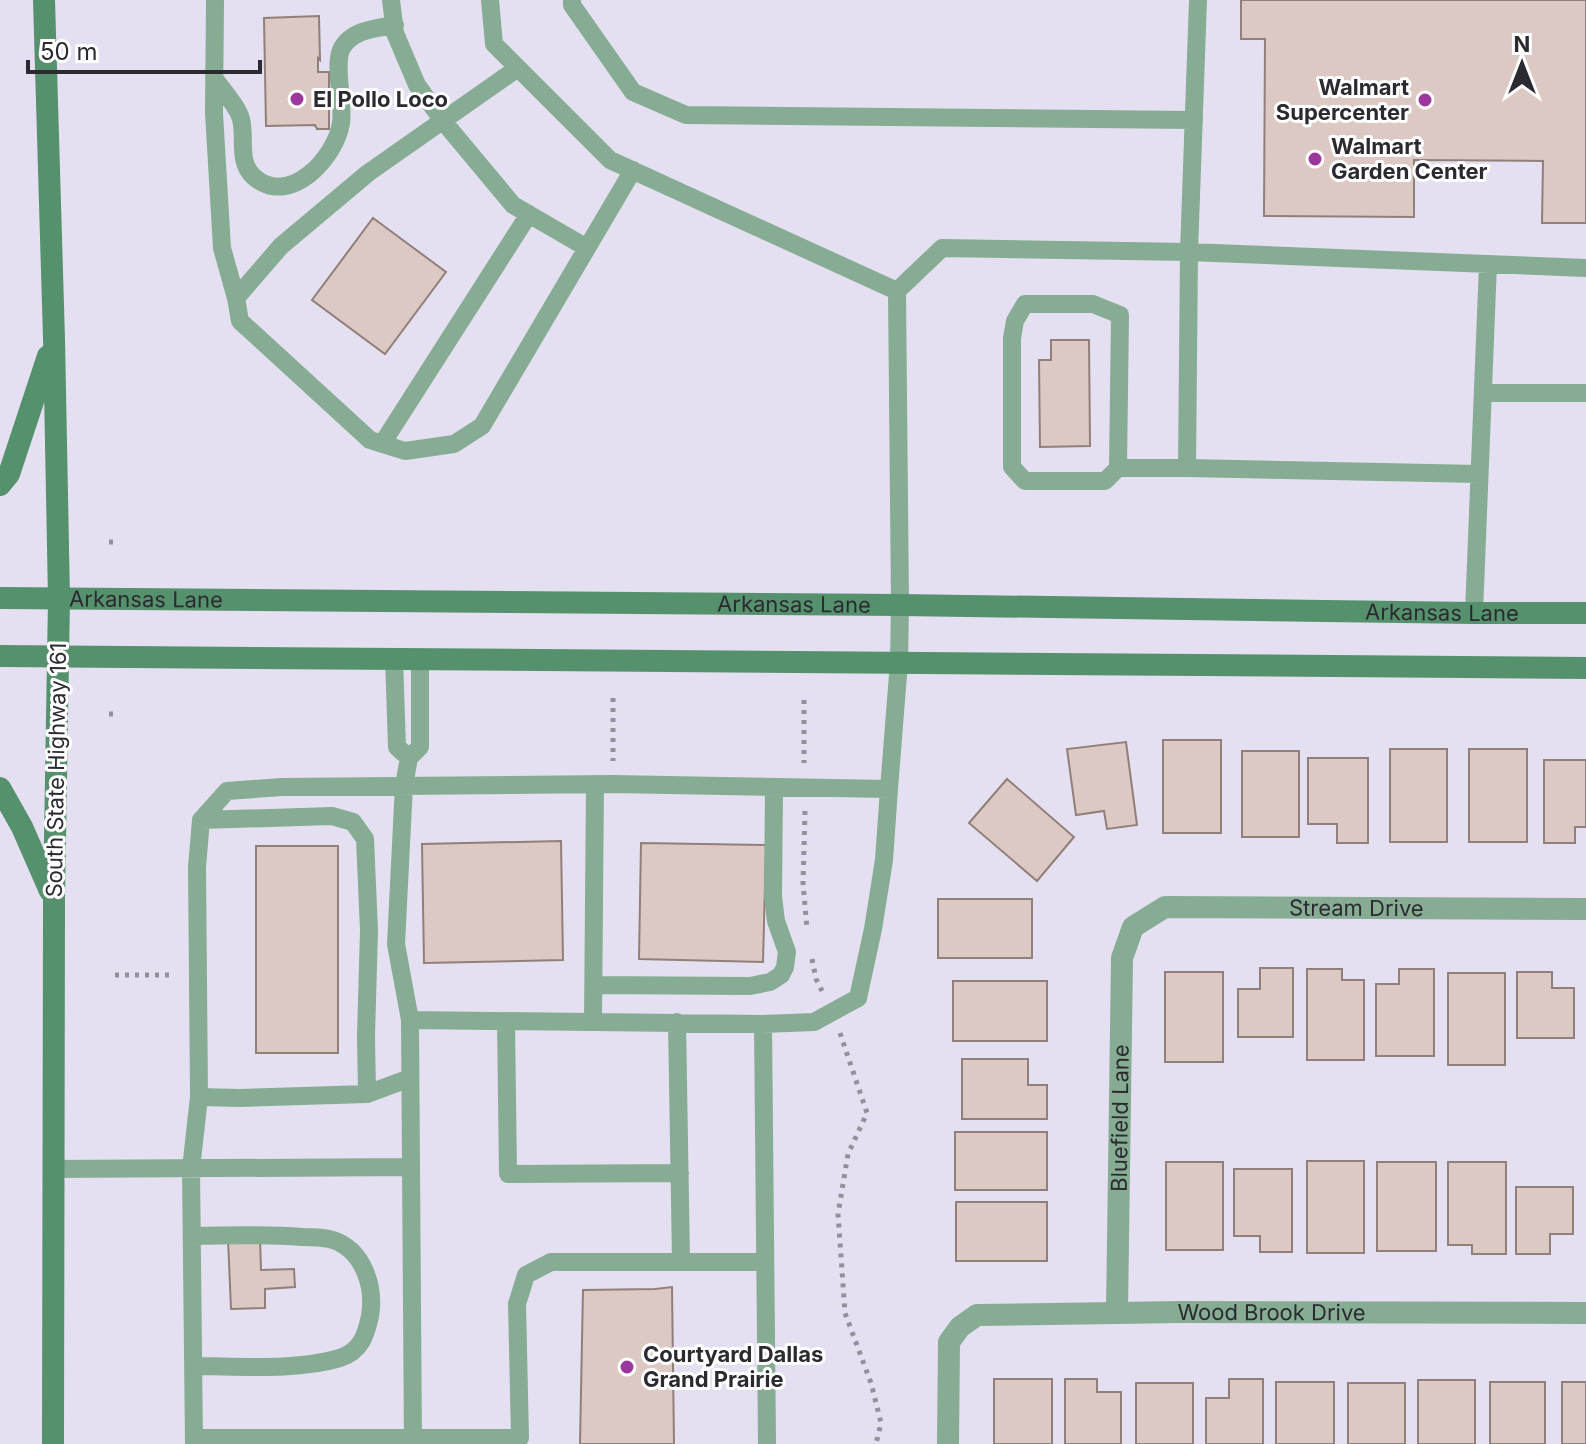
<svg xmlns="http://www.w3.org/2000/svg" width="1586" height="1444" font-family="Inter,sans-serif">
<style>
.building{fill:#ddc9c3;stroke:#917f79;stroke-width:2}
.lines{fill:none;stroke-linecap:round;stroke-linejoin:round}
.path{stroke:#93909c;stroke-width:5;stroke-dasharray:4 6;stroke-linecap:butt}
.service{stroke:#86ac93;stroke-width:18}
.minor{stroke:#86ac93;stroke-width:22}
.secondary{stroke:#56916d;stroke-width:22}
.poi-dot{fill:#9c389d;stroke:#fff;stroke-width:3}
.labels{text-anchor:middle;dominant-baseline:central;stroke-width:6;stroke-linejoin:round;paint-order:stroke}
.poi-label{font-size:22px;font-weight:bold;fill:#2c2a31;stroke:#fff;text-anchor:start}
.street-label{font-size:22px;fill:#2c2a31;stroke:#fff}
</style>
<rect width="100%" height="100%" fill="#e5e0f1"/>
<!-- building -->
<path class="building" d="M1241 0H1586V223H1542L1543 161 1414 160V217L1264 216 1265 39H1241Z
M319 16 320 60 318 58V72H329V129H317L315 125 266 126 264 18Z
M373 218 446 272 385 354 312 300Z
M1051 340H1089L1090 446 1040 447 1039 360H1051Z
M1163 740H1221V833H1163Z
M1126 742 1137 825 1107 829 1104 811 1076 815 1067 749Z
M1390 749H1447V842H1390Z
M1469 749H1527V842H1469Z
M1242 751H1299V837H1242Z
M1308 758H1368V843H1337V824H1308Z
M1544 760H1586V827H1575V843H1544Z
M1007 779 1074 837 1037 881 969 823Z
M561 841 563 960 424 963 422 844Z
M641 843 766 845 763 962 639 959Z
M256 846H338V1053H256Z
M938 899H1032V958H938Z
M1260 968H1293V1037H1238V989H1260Z
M1307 969H1342V980H1364V1060H1307Z
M1399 969H1434V1056H1376V984H1399Z
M1165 972H1223V1062H1165Z
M1517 972H1552V988H1574V1038H1517Z
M1448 973H1505V1065H1448Z
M953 981H1047V1041H953Z
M962 1059H1028V1085H1047V1119H962Z
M955 1132H1047V1190H955Z
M1307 1161H1364V1253H1307Z
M1166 1162H1223V1250H1166Z
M1377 1162H1436V1251H1377Z
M1448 1162H1506V1254H1472V1245H1448Z
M1234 1169H1292V1252H1260V1236H1234Z
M1516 1187H1573V1234H1550V1254H1516Z
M956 1202H1047V1261H956Z
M260 1238 261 1270 294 1269 295 1287 265 1289V1308L231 1309 228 1239Z
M672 1287 674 1444H580L583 1290 655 1289Z
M994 1379H1052V1444H994Z
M1065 1379H1097V1392H1121V1444H1065Z
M1229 1379H1263V1444H1206V1398H1229Z
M1418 1380H1475V1444H1418Z
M1276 1382H1334V1444H1276Z
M1490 1382H1545V1444H1490Z
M1562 1382H1586V1444H1562Z
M1136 1383H1193V1444H1136Z
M1348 1383H1405V1444H1348Z"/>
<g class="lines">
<!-- path -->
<path class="path" d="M109 542H113V545
M613 698V761
M804 700V763
M109 714H113V711
M805 811 803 883 807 929
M812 959 816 979 822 991
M115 975H174
M840 1033 867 1113 848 1154 838 1214 845 1313 871 1383 881 1423 876 1444"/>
<!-- service -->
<path class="service" d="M215 0 214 113 222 248 236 298
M391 0 395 33 417 85 443 121 513 205 587 248
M490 0 494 44 610 160 897 291
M572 0V5L633 92 686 115 1194 120
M518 68 368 173 281 246 236 298 240 321 370 440 405 451 454 444 482 426 633 170
M214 78C222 89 238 107 241 119 246 138 237 162 254 177 290 208 336 157 341 123 344 103 334 66 341 50 350 30 376 28 395 25
M1483 393H1586
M382 444 529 214
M1118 468 1105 481H1025L1012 467V338L1015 321 1025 304H1093L1120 315 1118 468H1187
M1479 474 1187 468 1189 252 1586 268
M1474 613 1488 264
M394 658 397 747 409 758
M201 820 332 816 353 822 365 839 369 930 366 1036 367 1094
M594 985 750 986 770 982 781 975 785 967 787 952 776 921 773 896 774 787
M410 1020 763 1024 814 1022 858 998 873 929 884 860 889 789
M506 1021 508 1174 680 1173
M593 1021 595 784
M677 1022 681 1261
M763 1024 767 1444
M199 1097 239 1098 367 1094 410 1078
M411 1167 413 1444
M53 1169 411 1167 410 1020 396 944 404 785 409 758 420 747V658
M192 1236C229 1235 266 1234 302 1237 312 1237 324 1237 333 1240 363 1250 375 1286 370 1316 366 1335 361 1351 340 1358 296 1371 239 1366 193 1366
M194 1438H520L517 1304 526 1275 551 1262H765
M194 1444 191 1169 199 1097 197 867 201 820 227 791 282 787 613 784 889 789 899 662 900 605 897 291 942 248 1189 252 1198 0"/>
<!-- minor -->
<g class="minor">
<path id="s1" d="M1117 1312 1122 958 1133 927 1165 907 1586 909"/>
<path id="s2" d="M948 1444 949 1342 960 1327 977 1315 1181 1312 1586 1313"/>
</g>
<!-- secondary -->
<g class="secondary">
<path d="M44 0 54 339 59 599 54 899 53 1444"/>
<path d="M0 485 9 474 48 356"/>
<path id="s3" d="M0 598 900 605 1474 613H1586"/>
<path d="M0 656 1586 668"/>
<path d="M0 788 22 827 50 891"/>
</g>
</g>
<!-- markers -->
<g class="poi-dot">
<circle cx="297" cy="99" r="8"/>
<circle cx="1425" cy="100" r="8"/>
<circle cx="1315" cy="159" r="8"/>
<circle cx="627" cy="1367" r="8"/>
</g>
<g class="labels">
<!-- poi labels -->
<g class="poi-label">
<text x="1409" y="87" text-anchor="end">Walmart<tspan x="1409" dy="25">Supercenter</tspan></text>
<text x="313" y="99">El Pollo Loco</text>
<text x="1331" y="146">Walmart<tspan x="1331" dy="25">Garden Center</tspan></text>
<text x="643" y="1354">Courtyard Dallas<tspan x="643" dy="25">Grand Prairie</tspan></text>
</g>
<!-- street labels -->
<g class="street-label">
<text stroke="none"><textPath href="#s3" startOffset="146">Arkansas Lane</textPath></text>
<text stroke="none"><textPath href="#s3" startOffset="794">Arkansas Lane</textPath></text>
<text stroke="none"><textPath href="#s3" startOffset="1442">Arkansas Lane</textPath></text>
<text transform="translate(56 770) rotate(-89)">South State Highway 161</text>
<text stroke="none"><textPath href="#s1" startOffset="616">Stream Drive</textPath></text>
<text stroke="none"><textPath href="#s1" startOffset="194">Bluefield Lane</textPath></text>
<text stroke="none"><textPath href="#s2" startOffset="436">Wood Brook Drive</textPath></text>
</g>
</g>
<!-- north arrow -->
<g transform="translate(1522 64)" stroke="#ffffff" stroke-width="6" paint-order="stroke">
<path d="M0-6L14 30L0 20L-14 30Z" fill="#2c2a31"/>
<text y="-12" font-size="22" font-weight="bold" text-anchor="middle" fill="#2c2a31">N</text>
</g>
<!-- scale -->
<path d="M28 60v12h232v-12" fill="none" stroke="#2c2a31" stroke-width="4"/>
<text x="40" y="60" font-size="24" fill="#2c2a31" stroke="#ffffff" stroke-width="6" paint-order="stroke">50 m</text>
</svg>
